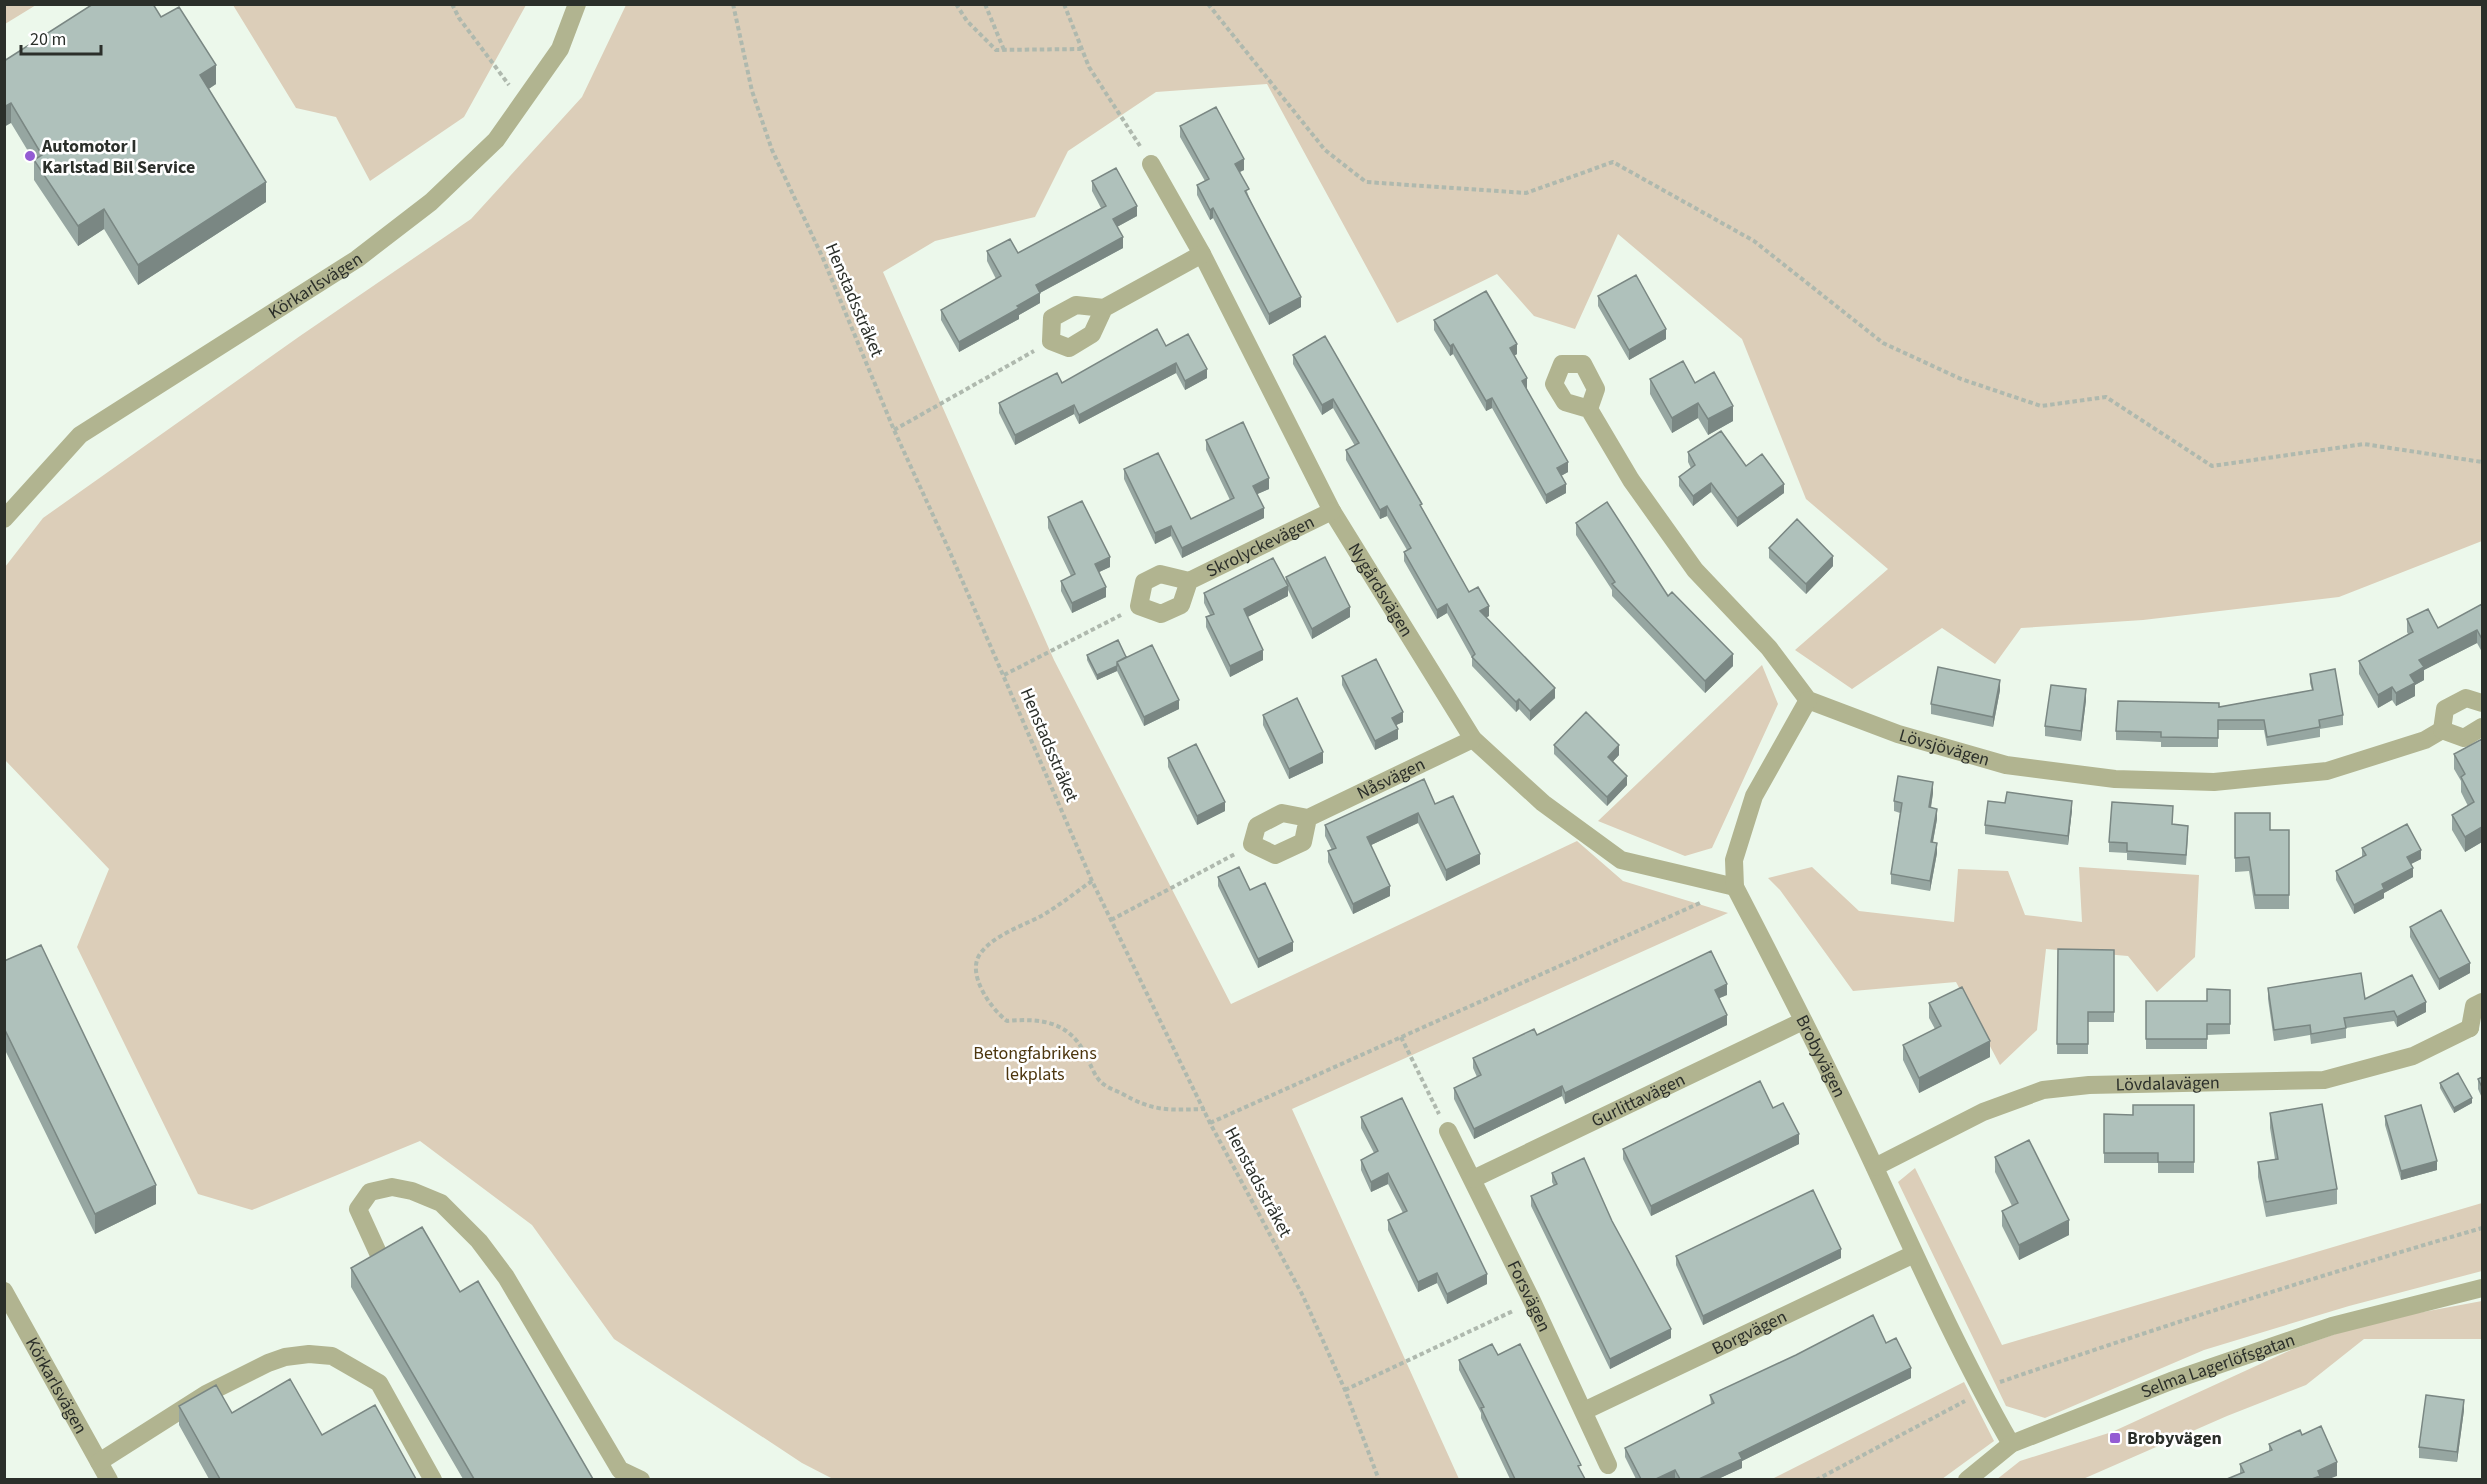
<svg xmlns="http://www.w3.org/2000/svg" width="2487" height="1484" font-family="'Source Sans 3',sans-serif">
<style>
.green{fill:#dcceb9}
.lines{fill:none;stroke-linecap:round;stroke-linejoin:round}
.path{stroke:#afb9ae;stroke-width:4;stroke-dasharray:4.5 3;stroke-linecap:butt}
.minor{stroke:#b1b490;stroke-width:18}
.wall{fill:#96a6a1}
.shaded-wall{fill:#7a8783}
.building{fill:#afc1bb;stroke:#7a8783;stroke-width:1.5}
.poi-dot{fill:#945cd3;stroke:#fff;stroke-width:2}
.labels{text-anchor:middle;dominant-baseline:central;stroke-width:5;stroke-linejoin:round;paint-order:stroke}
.poi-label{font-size:18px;font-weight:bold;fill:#2b2f2a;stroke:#fff;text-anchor:start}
.street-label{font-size:18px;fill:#2b2f2a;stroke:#fff}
.park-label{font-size:18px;fill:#4d360e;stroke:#fff}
</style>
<rect width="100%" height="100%" fill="#ecf8eb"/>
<!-- green -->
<path class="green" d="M5 4H36V5L5 24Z
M233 5H526L464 117 370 181 336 117 296 108Z
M626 5H2482V541L2339 597 2143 620 2021 628 1995 664 1942 628 1852 689 1795 650 1888 569 1806 499 1742 339 1618 234 1575 329 1534 316 1497 274 1397 323 1267 84 1156 92 1068 151 1035 217 935 241 883 272 1054 660 1231 1004 1577 841 1623 881 1728 913 1292 1109 1459 1479H833L802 1463 614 1339 532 1225 420 1141 252 1210 198 1194 77 947 109 869 5 760V567L43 518 300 336 471 219 582 97Z
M1762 665 1778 704 1712 848 1685 856 1598 821Z
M1812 867 1859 911 1954 922 1958 869 2008 871 2025 915 2082 922 2079 867 2199 875 2195 957 2157 992 2128 956 2046 949 2037 1030 2000 1065 1956 982 1853 991 1780 890 1768 878Z
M1915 1168 2002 1345 2482 1203V1271L2349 1306 2204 1350 2045 1418 2006 1406 1898 1182Z
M2482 1301V1339H2364L2306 1385 2227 1416 2083 1479 1996 1480 2020 1461 2112 1432 2293 1349 2369 1322Z
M1964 1382 1994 1441 1942 1479H1772Z"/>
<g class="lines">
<!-- path -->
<path class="path" d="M452 4 459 18 509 85
M733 4 752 91 772 150 822 256 894 430 949 550 1092 881 1210 1123 1303 1296 1345 1390 1379 1480
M956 4 967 21 996 50 1081 49
M985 4 1004 50
M1064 4 1089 67 1140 146
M1208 4 1325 150 1366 182 1526 193 1613 162 1754 241 1883 343 1961 379 2041 406 2106 397 2212 466 2364 444 2482 462
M894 430 1034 351
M1004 675 1121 615
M1092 881C1076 892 1060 905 1043 915 1023 926 993 935 980 954 966 974 991 1009 1007 1021 1040 1018 1069 1021 1085 1054 1090 1062 1094 1076 1101 1082 1106 1087 1114 1090 1121 1093 1154 1112 1168 1110 1205 1109
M1111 920 1235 854
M1401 1037 1439 1114
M1210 1123 1702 902
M2000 1382C2160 1327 2320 1275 2482 1228
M1345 1390 1513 1311
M1816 1480 1965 1401"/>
<!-- minor -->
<g class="minor">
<path id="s1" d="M1151 164 1202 254 1332 511 1473 739 1543 803 1621 860 1735 887"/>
<path d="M1104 308 1092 334 1069 348 1051 341 1052 318 1076 305 1104 308 1202 254"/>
<path id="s2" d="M1589 409 1565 402 1554 384 1562 364H1583L1596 389 1589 409 1631 480 1695 570 1769 648 1808 700 1898 734 2006 765 2115 779 2214 782 2327 771 2425 740 2442 730"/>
<path id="s3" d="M4 519 80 435 357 259 431 202 496 140 560 49 577 4"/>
<path id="s4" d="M1189 581 1181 605 1161 614 1139 606 1144 582 1160 574 1189 581 1332 511"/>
<path id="s5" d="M1808 700 1754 796 1734 860 1735 887C1783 980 1831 1073 1875 1168 1918 1261 1960 1355 2011 1444"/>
<path d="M2442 730 2445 709 2466 698 2482 703"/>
<path d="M2442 730 2464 738 2482 727"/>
<path id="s6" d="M1308 818 1282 813 1257 826 1252 844 1275 855 1303 842 1308 818 1473 739"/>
<path d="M2470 1028 2474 1006 2482 1002"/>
<path id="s7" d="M1448 1131 1532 1301 1608 1465"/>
<path id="s8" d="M1875 1167 1983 1112 2043 1090 2089 1085 2324 1080 2413 1056 2470 1028"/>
<path id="s9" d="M1473 1179 1803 1021"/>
<path d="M379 1255 358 1209 370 1192 392 1187 412 1191 441 1203 479 1241 506 1277 620 1470 641 1480"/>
<path id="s10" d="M4 1291 109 1480"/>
<path id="s11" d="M1584 1411 1914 1254"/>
<path d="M99 1462 206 1394 268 1363 285 1357 309 1354 332 1356 379 1383 433 1480"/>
<path id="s12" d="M1967 1480 2011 1444 2171 1381 2332 1326 2482 1288"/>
</g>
</g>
<!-- wall -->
<path class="wall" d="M161 17 216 84 208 89 266 202 138 285 104 229 78 246 34 180V161L11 123 4 61Z
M1180 126 1244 170 1240 172 1249 197 1301 307 1269 325 1213 218 1210 220 1197 195V185L1205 181 1180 137Z
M1092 181 1137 216 1117 227 1123 248 1040 293V303L1019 315V319L959 352 941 320V310L996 279 987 261V251L1018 253 1101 208 1092 191Z
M1598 296 1666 339 1629 360 1598 306Z
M1434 320 1517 354 1514 356 1527 388H1526L1568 472 1561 476 1566 493 1546 504 1492 408 1486 411 1453 354 1450 356 1434 330Z
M1325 336 1469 592 1489 616 1486 617 1555 698 1530 721 1519 709 1516 712 1472 666V658L1447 613 1437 619 1404 561V552L1407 550 1387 516 1380 519 1346 460V450L1355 446 1333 408 1322 415 1293 364V355Z
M1166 346 1207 378 1185 390 1176 373 1079 424 1074 414 1015 445 999 413V403L1062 383Z
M1650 379 1733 421 1708 435 1698 418 1672 433 1650 394Z
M1206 440 1269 489 1257 494 1264 518 1182 558 1171 536 1155 544 1124 479V469L1191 519 1230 500 1206 450Z
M1688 452 1746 466 1784 493 1737 527 1711 492 1693 506 1679 486V477L1691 468 1688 462Z
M1048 517 1110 567 1099 572 1106 597 1072 613 1061 591V581L1071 576 1048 528Z
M1576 523 1668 596 1733 666 1705 693 1612 596V590L1576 535Z
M1769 548 1833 566 1806 594 1769 558Z
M2482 575V591L2481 589V576Z
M1286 577 1350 617 1312 639 1288 590V596L1247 617 1263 660 1230 677 1206 627V617L1210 615 1204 603V593L1286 583Z
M2482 604V652L2477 643 2424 670V680L2415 685V696L2396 706 2392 700 2378 708 2359 674V661L2408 634 2407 632V619L2438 628Z
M1087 655 1126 657 1179 709 1144 726 1117 671 1097 680 1087 660Z
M2310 674 2343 715V725L2320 729V737L2267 746 2264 730H2218V747H2161V742L2116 740V731L2219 707 2312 690 2310 683Z
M1342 676 1403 722 1396 725 1398 739 1375 750 1342 685Z
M2000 690 1993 727 1931 714V704Z
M2086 700 2081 741 2045 736V726Z
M1263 715 1323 763 1289 779 1263 725Z
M2482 739V842L2465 852 2452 830V815L2468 806 2461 792V781L2454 769V754Z
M1554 745 1619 755 1612 762 1627 785 1607 806 1554 754Z
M1168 758 1225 811 1197 825 1168 767Z
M1933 793 1931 808 1937 819 1933 842 1937 853 1930 891 1891 884V874L1900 813 1894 811V801Z
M1435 804 1480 864 1446 881 1418 823 1371 845 1390 896 1353 914 1328 862V851L1332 850 1325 836V825Z
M2072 810 2068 845 1985 834V825Z
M2235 813 2270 830H2289V909H2255L2249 871 2235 872Z
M2172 824 2188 835 2186 865 2127 860V853L2109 852V842Z
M2362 848 2421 859 2411 864 2413 877 2384 893V898L2354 914 2336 880V871L2362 857Z
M1218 877 1250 890 1293 951 1258 968 1218 886Z
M2410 927 2470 973 2439 990 2410 937Z
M2058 949 2114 950V1022H2088V1054H2057Z
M4 961 156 1204 95 1234 4 1048Z
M2268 988 2365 999 2426 1012 2397 1027 2394 1021 2346 1028V1038L2311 1044 2310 1035 2274 1041 2268 999Z
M2230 990V1034L2207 1035V1049H2146V1001H2207Z
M1727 995 1719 998 1727 1025 1565 1104 1562 1096 1474 1139 1454 1099V1088L1477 1077 1473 1068V1058L1537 1035Z
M1929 1003 1990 1057 1919 1093 1903 1060V1045L1935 1029 1929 1018Z
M2482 1077V1098L2478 1089V1079Z
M2440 1083 2472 1103 2454 1113 2440 1088Z
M2194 1105V1173H2158V1163H2104V1114L2133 1115Z
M1773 1108 1799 1144 1651 1216 1623 1159V1149Z
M2270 1113 2337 1189V1204L2266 1217 2258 1177V1162L2275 1159 2270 1128Z
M2385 1116 2437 1170 2401 1180 2385 1125Z
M1361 1117 1487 1284 1447 1304 1437 1283 1418 1292 1388 1230V1220L1403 1213 1388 1184 1371 1192 1361 1170V1160L1374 1153 1361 1128Z
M1995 1157 2069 1235 2019 1260 2002 1226V1211L2012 1206 1995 1172Z
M1552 1173 1612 1221 1671 1338 1610 1369 1531 1206V1196L1554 1186 1552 1182Z
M1676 1256 1841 1258 1703 1325 1676 1265Z
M351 1268 460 1292 593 1479H463L351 1287Z
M1886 1343 1911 1378 1742 1461V1468L1718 1479H1636L1625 1457V1448L1711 1405 1710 1395Z
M1498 1355 1581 1471 1585 1479H1510L1481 1418V1413L1459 1370V1360Z
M179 1406 232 1413 322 1435 416 1479H209L179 1425Z
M2464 1410 2457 1462 2419 1458V1447Z
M2302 1435 2337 1476 2240 1473V1464L2269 1451V1444Z"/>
<!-- shaded-wall -->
<path class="shaded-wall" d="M216 65V84L200 95V75Z
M11 103V123L4 127V107Z
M1244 159V170L1235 174V164Z
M266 182V202L138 285V265Z
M1137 206V216L1113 229V219Z
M1213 208V218L1210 220V210Z
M104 209V229L78 246V226Z
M1123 237V248L1036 295V285Z
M1040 293V303L1019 315V319L959 352V342L1017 306Z
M1301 297V307L1269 325V314Z
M1666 329V339L1629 360V350Z
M1453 344V354L1450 356V346Z
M1517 344V354L1510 358V348Z
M1176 363V373L1079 424V415Z
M1207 369V378L1185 390V381Z
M1527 378V388L1522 391V381Z
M1492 398V408L1486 411V401Z
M1333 399V408L1322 415V405Z
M1698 403V418L1672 433V418Z
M1074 405V414L1015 445V435Z
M1733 406V421L1708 435V419Z
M1568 462V472L1557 478V468Z
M1269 478V489L1253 496V486Z
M1711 483V492L1693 506V496Z
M1566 484V493L1546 504V495Z
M1784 484V493L1737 527V518Z
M1387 506V516L1380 519V510Z
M1264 508V518L1182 558V548Z
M1171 526V536L1155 544V533Z
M1833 556V566L1806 594V584Z
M1110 557V567L1095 574V564Z
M1288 586V596L1244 619V609Z
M1106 587V597L1072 613V603Z
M1447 604V613L1437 619V610Z
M1489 606V616L1480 621V611Z
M1350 607V617L1312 639V629Z
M2477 630V643L2424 670V680L2415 685V696L2396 706V693L2419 660Z
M1263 650V660L1230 677V666Z
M1733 654V666L1705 693V681Z
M1117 666V671L1097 680V675Z
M2000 680V690L1993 727V717Z
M2392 687V700L2378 708V695Z
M1555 688V698L1530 721V711Z
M2086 689V700L2081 741V731Z
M1519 699V709L1516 712V702Z
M1179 700V709L1144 726V717Z
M1403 712V722L1392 727V718Z
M1398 729V739L1375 750V741Z
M1619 745V755L1608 767V757Z
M1323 752V763L1289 779V769Z
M1627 776V785L1607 806V797Z
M1933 782V793L1929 818V807Z
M2072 801V810L2068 845V836Z
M1225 802V811L1197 825V816Z
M1937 809V819L1931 852V842Z
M1418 813V823L1367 847V837Z
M2482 827V842L2465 852V837Z
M1937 843V853L1930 891V881Z
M2421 850V859L2407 866V857Z
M1480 854V864L1446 881V870Z
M2413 868V877L2384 893V898L2354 914V905L2382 884Z
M1390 886V896L1353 914V904Z
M1293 942V951L1258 968V959Z
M2470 963V973L2439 990V979Z
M1727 984V995L1715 1000V990Z
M2426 1002V1012L2397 1027V1017Z
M1727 1015V1025L1565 1104V1093Z
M1990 1041V1057L1919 1093V1078Z
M1562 1086V1096L1474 1139V1129Z
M2472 1098V1103L2454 1113V1108Z
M1799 1134V1144L1651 1216V1206Z
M2437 1161V1170L2401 1180V1171Z
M1388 1173V1184L1371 1192V1182Z
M156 1185V1204L95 1234V1214Z
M2069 1220V1235L2019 1260V1245Z
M1841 1249V1258L1703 1325V1316Z
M1437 1273V1283L1418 1292V1282Z
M1487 1274V1284L1447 1304V1294Z
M1671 1329V1338L1610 1369V1359Z
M1911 1368V1378L1742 1461V1468L1718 1479H1699L1739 1453Z
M2464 1400V1410L2457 1462V1452Z
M2337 1462V1476L2329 1479H2312L2318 1471Z
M1675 1470V1479H1656Z"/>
<!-- building -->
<path class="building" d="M93 4H153L161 17 179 7 216 65 200 75 266 182 138 265 104 209 78 226 34 160 42 155 11 103 4 107V61Z
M1216 107 1244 159 1235 164 1249 189 1245 191 1301 297 1269 314 1213 208 1210 210 1197 185 1209 179 1180 126Z
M1116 168 1137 206 1113 219 1123 237 1036 285 1040 293 1017 306 1019 308 959 342 941 310 1001 276 987 251 1010 239 1018 253 1106 206 1092 181Z
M1636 275 1666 329 1629 350 1598 296Z
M1486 291 1517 344 1510 348 1527 378 1522 381 1568 462 1557 468 1566 484 1546 495 1492 398 1486 401 1453 344 1450 346 1434 320Z
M1157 329 1166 346 1188 334 1207 369 1185 381 1176 363 1079 415 1074 405 1015 435 999 403 1057 373 1062 383Z
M1325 336 1422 504 1420 505 1469 592 1478 587 1489 606 1480 611 1555 688 1530 711 1519 699 1516 702 1472 657 1475 654 1447 604 1437 610 1404 552 1411 548 1387 506 1380 510 1346 450 1359 443 1333 399 1322 405 1293 355Z
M1683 361 1695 383 1714 372 1733 406 1708 419 1698 403 1672 418 1650 379Z
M1243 422 1269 478 1253 486 1264 508 1182 548 1171 526 1155 533 1124 469 1158 453 1191 519 1234 498 1206 440Z
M1721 431 1746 466 1762 454 1784 484 1737 518 1711 483 1693 496 1679 477 1695 465 1688 452Z
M1082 501 1110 557 1095 564 1106 587 1072 603 1061 581 1075 574 1048 517Z
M1607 502 1668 596 1672 592 1733 654 1705 681 1612 584 1615 582 1576 523Z
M1797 519 1833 556 1806 584 1769 548Z
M1325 557 1350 607 1312 629 1286 577Z
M1273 558 1288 586 1244 609 1263 650 1230 666 1206 617 1214 614 1204 593Z
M2482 604V639L2477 630 2419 660 2424 667 2410 675 2415 683 2396 693 2392 687 2378 695 2359 661 2413 632 2407 619 2428 609 2438 628Z
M1118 640 1126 657 1117 662V666L1097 675 1087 655Z
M1152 645 1179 700 1144 717 1117 662Z
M1376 659 1403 712 1392 718 1398 729 1375 741 1342 676Z
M1938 667 2000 680 1993 717 1931 704Z
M2335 669 2343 715 2319 720 2320 727 2267 737 2264 720H2218V738L2161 737V732L2116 731 2118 701 2219 703V707L2313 690 2310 674Z
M2051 685 2086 689 2081 731 2045 726Z
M1297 698 1323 752 1289 769 1263 715Z
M1586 712 1619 745 1608 757 1627 776 1607 797 1554 745Z
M2482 739V827L2465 837 2452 815 2474 802 2461 777 2465 774 2454 754Z
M1196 744 1225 802 1197 816 1168 758Z
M1898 776 1933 782 1929 807 1937 809 1931 842 1937 843 1930 881 1891 874 1902 803 1894 801Z
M1424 779 1435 804 1453 796 1480 854 1446 870 1418 813 1367 837 1390 886 1353 904 1328 851 1336 848 1325 825Z
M2007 792 2072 801 2068 836 1985 825 1988 801 2005 803Z
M2112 802 2173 806 2172 824 2188 826 2186 855 2127 851V843L2109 842Z
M2235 813H2270V830H2289V895H2255L2249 857 2235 858Z
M2407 824 2421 850 2407 857 2413 868 2382 884 2384 889 2354 905 2336 871 2366 855 2362 848Z
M1239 867 1250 890 1265 883 1293 942 1258 959 1218 877Z
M2441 910 2470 963 2439 979 2410 927Z
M41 945 156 1185 95 1214 4 1028V961Z
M2058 949 2114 950V1012H2088V1044H2057Z
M1711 951 1727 984 1715 990 1727 1015 1565 1093 1562 1086 1474 1129 1454 1088 1481 1075 1473 1058 1534 1029 1537 1035Z
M2361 973 2365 999 2412 975 2426 1002 2397 1017 2394 1011 2344 1018 2346 1028 2311 1034 2310 1025 2274 1030 2268 988Z
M1962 987 1990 1041 1919 1078 1903 1045 1941 1026 1929 1003Z
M2207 989 2230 990V1024H2207V1039H2146V1001H2207Z
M2458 1073 2472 1098 2454 1108 2440 1083Z
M2482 1077V1087L2478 1079Z
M1760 1081 1773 1108 1783 1103 1799 1134 1651 1206 1623 1149Z
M1402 1098 1487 1274 1447 1294 1437 1273 1418 1282 1388 1220 1407 1211 1388 1173 1371 1182 1361 1160 1378 1151 1361 1117Z
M2322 1104 2337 1189 2266 1202 2258 1162 2278 1159 2270 1113Z
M2133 1105H2194V1162H2158V1153H2104V1114L2133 1115Z
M2421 1105 2437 1161 2401 1171 2385 1116Z
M2029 1140 2069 1220 2019 1245 2002 1211 2018 1203 1995 1157Z
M1584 1158 1612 1221 1671 1329 1610 1359 1531 1196 1557 1184 1552 1173Z
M1813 1190 1841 1249 1703 1316 1676 1256Z
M422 1227 460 1292 478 1281 593 1479H474L351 1268Z
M1873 1315 1886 1343 1896 1338 1911 1368 1739 1453 1742 1459 1699 1479H1680L1675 1470 1656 1479H1641L1625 1448 1714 1403 1710 1395 1796 1355Z
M1492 1344 1498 1355 1520 1344 1581 1465 1578 1466 1585 1479H1515L1481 1408 1484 1407 1459 1360Z
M290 1379 322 1435 375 1405 416 1479H220L179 1406 216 1385 232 1413Z
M2426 1395 2464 1400 2457 1452 2419 1447Z
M2321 1426 2337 1462 2318 1471 2320 1476 2312 1479H2227L2244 1472 2240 1464 2272 1450 2269 1444 2300 1430 2302 1435Z"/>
<!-- markers -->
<g class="poi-dot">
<circle cx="30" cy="156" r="6"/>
<rect x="2109" y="1432" width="12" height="12" rx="3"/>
</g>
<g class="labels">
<!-- poi labels -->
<g class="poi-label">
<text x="42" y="146">Automotor I<tspan x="42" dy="21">Karlstad Bil Service</tspan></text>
<text x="2127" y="1438">Brobyvägen</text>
</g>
<!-- street labels -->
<g class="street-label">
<text stroke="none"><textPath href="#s3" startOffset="392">Körkarlsvägen</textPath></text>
<text transform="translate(854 300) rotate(67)">Henstadsstråket</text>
<text stroke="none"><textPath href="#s4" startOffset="222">Skrolyckevägen</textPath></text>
<text stroke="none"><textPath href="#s1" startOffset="484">Nygårdsvägen</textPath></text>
<text transform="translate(1049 745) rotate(67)">Henstadsstråket</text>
<text stroke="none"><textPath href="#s2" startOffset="648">Lövsjövägen</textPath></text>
<text stroke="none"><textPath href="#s6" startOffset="246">Nåsvägen</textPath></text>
<text stroke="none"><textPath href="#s5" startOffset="394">Brobyvägen</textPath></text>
<text stroke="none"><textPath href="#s8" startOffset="310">Lövdalavägen</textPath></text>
<text stroke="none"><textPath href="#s9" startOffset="183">Gurlittavägen</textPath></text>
<text transform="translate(1258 1182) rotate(62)">Henstadsstråket</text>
<text stroke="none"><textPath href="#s7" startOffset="184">Forsvägen</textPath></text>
<text stroke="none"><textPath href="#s11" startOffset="183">Borgvägen</textPath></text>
<text stroke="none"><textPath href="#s12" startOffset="278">Selma Lagerlöfsgatan</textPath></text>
<text stroke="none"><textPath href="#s10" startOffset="108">Körkarlsvägen</textPath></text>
</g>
<!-- park labels -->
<g class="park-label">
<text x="1035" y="1053">Betongfabrikens<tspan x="1035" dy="21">lekplats</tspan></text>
</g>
</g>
<!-- border -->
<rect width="2487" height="1484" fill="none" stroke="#2b2f2a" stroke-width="12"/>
<!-- scale -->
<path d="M21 45v9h80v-9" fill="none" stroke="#2b2f2a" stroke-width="3"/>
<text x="30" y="45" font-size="18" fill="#2b2f2a" stroke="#ffffff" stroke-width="4.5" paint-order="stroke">20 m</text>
</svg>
